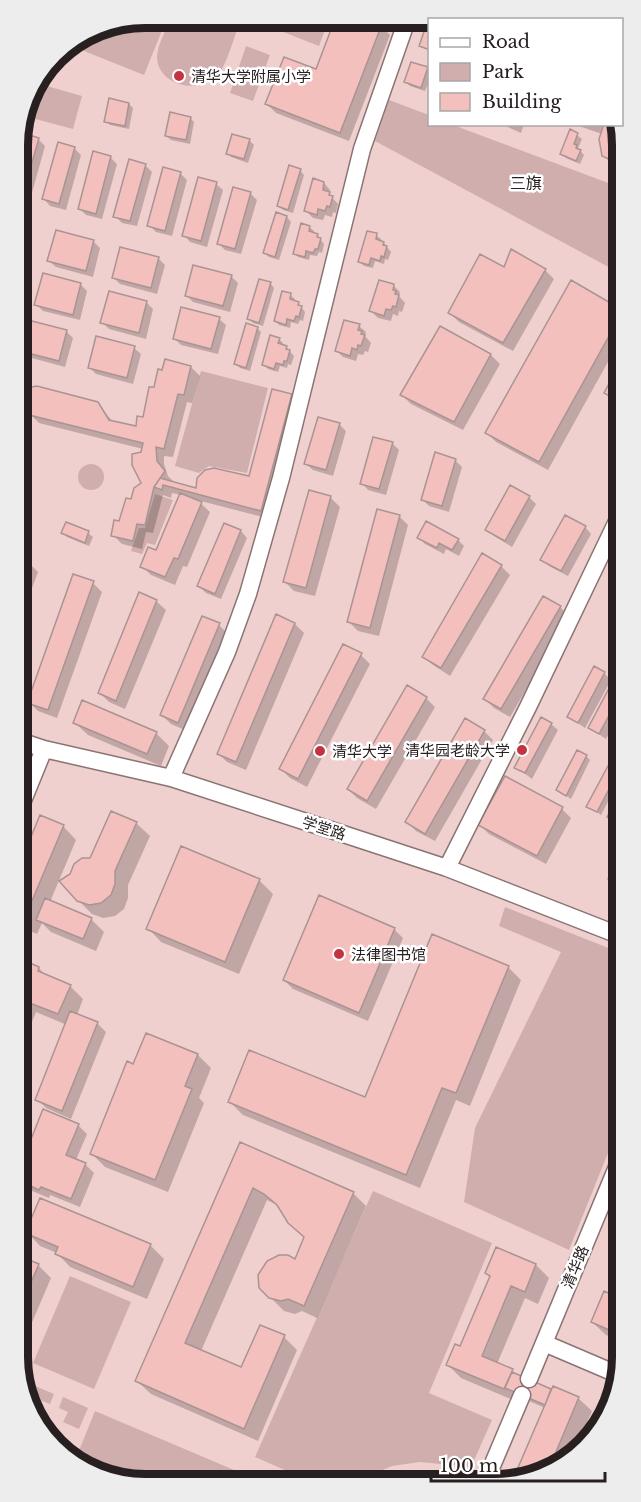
<svg xmlns="http://www.w3.org/2000/svg" width="641" height="1502" font-family="'Libre Baskerville','Noto Sans SC',serif">
<style>
.built{fill:#f0d0cf}
.green{fill:#cfaead}
.shadow{fill:#0003;fill-rule:evenodd}
.building{fill:#f3c0be;stroke:#a99493;stroke-width:1.5}
.lines{fill:none;stroke-linecap:round;stroke-linejoin:round}
.minor-casing{stroke:#897473;stroke-width:19}
.minor{stroke:#fff;stroke-width:16}
.poi-dot{fill:#c33341;stroke:#fff;stroke-width:2}
.labels{text-anchor:middle;dominant-baseline:central;stroke-width:5;stroke-linejoin:round;paint-order:stroke}
.poi-label{font-size:15px;fill:#282020;stroke:#fff;text-anchor:start}
.street-label{font-size:15px;fill:#282020;stroke:#fff}
.neighbourhood-label{font-size:16px;fill:#282020;stroke:#fff}
.rim{fill:none;stroke:#282020;stroke-width:8}
</style>
<rect width="100%" height="100%" fill="#f7e0df"/>
<!-- built -->
<path class="built" d="M145 18 429 20 430 124 619 125 623 1365 592 1440 528 1480 121 1482 56 1447 22 1389 18 137 31 89 61 50 97 28Z"/>
<!-- green -->
<path class="green" d="M145 18H167L144 75 69 45 97 28Z
M171 18 241 19C235 34 229 57 221 71 205 96 159 88 157 58 157 45 166 30 171 18Z
M256 19H329L319 46 255 21Z
M246 46 270 55 253 101 230 93Z
M36 83 82 96 73 129 24 116 31 89Z
M389 100 429 115 430 124 453 125 619 187V265L616 271 375 141Z
M201 371 268 388 247 473 209 466 199 473 175 466Z
M78 477a13 13 0 1 1 26 0a13 13 0 1 1-26 0Z
M155 494 173 500 155 545 147 543 142 554 131 551 139 528H145Z
M505 907 621 953 622 1118 569 1250 464 1202 475 1128 561 952 499 926Z
M373 1191 492 1243 429 1393 492 1420 471 1467 420 1462 392 1466 357 1481H310L255 1457Z
M70 1276 131 1302 94 1389 33 1363Z
M26 1382 54 1394 50 1404 40 1400 35 1411 23 1390Z
M63 1397 88 1408 79 1429 63 1422 68 1412 59 1408Z
M95 1411 234 1470 229 1481 125 1482 76 1458Z"/>
<!-- shadow -->
<path class="shadow" d="M337 19H365L381 26 390 35 349 141 276 113 267 104 316 71Z
M427 69 430 71V79L425 91 410 86 406 82Z
M129 104 133 108 129 129 110 125 105 121Z
M190 118 194 122 190 144 171 140 166 136Z
M501 124H524L521 133Z
M573 124H619V167L612 164 603 155 602 134ZM609 157 619 161 617 164 609 160Z
M571 131 582 139 578 148 584 155 580 164 566 158 561 154Z
M233 136 250 141 254 145 248 163 231 157 227 153Z
M38 139 45 146 30 200 18 197V155Z
M74 148 81 155 66 210 50 206 44 199Z
M110 157 117 164 102 219 86 215 79 208Z
M145 165 152 172 137 226 122 223 115 216Z
M300 170 304 175 293 213 283 210 278 206Z
M180 173 187 180 172 236 156 232 149 225Z
M324 183 330 190 329 194 338 204 336 213 333 212 332 217 325 215 323 220 313 218 306 211Z
M216 184 223 190 207 247 190 242 184 235Z
M250 193 257 200 241 254 225 250 218 243Z
M287 217 291 222 279 260 269 257 265 253Z
M19 224 25 225 32 232 24 261 19 260Z
M309 227 314 231 313 234 317 235 324 244 322 253 319 252 317 256 310 255 309 260 298 257 294 253Z
M376 235 381 239 380 242 384 243 391 252 388 260 385 259 384 264 375 261 373 268 364 266 360 262Z
M93 241 100 248 93 277 56 267 49 261Z
M158 258 165 265 157 294 120 284 114 278Z
M504 269 545 270 554 279 513 351 459 322 450 313Z
M231 276 238 283 230 312 193 302 187 296Z
M571 282 619 310V342L548 470 496 442 487 433Z
M270 283 274 288 263 326 253 323 249 319Z
M81 285 87 291 80 320 43 311 36 304Z
M394 286 400 292 399 296 405 303 402 312 399 311 398 316 393 314 391 321 378 318 371 311Z
M110 293 147 303 153 309 146 339 109 329 102 322Z
M290 295 295 299 294 302 298 303 305 312 303 321 300 320 298 324 291 322 290 328 279 325 275 321Z
M219 319 226 325 218 354 181 345 174 338Z
M359 326 366 332 365 336 371 343 368 352 365 351 363 355 358 354 356 361 343 357 337 351Z
M257 328 261 332 250 371 240 368 236 364Z
M441 328 491 355 500 364 463 430 411 404 402 395Z
M66 331 73 338 65 367 28 357 22 351Z
M279 339 283 343 282 346 286 347 294 356 291 365 288 364 287 368 280 366 278 372 268 369 264 365Z
M134 348 141 354 133 384 96 374 89 367Z
M620 366V405L606 393Z
M191 367 200 376 192 403 187 402 173 457 164 456V464L168 476 173 481 171 483 198 490 250 478 292 396 301 405 270 519 197 500 210 512 187 567 183 566 175 585 151 575 142 566 157 552 181 495 172 493 171 498 163 495 153 533 146 532 142 549 122 544 113 535 143 483V449L39 423 21 405 97 403 113 422 137 428 144 419 155 388Z
M19 382 22 385 19 395Z
M339 424 346 431 333 476 313 470 306 464Z
M392 443 399 450 386 495 368 490 362 483Z
M455 460 462 467 449 512 429 506 422 499Z
M510 487 529 497 536 504 512 547 494 536 487 529Z
M310 492 331 498 340 507 315 596 294 591 285 582Z
M399 516 408 525 379 636 358 631 349 622Z
M67 524 88 533 93 537 89 546 67 537 63 533Z
M225 525 241 531 247 538 221 599 206 593 199 586Z
M585 527 591 534 568 576 549 566 542 559Z
M419 538 458 540 464 546 459 556 446 549 444 554 425 544Z
M20 560 29 563 38 572 20 621Z
M501 566 510 575 450 676 433 665 424 657Z
M93 583 102 592 57 718 38 711 29 702Z
M140 594 156 601 166 610 125 709 109 702 100 693Z
M560 607 569 616 510 717 494 708 485 699Z
M620 609V624L613 618Z
M295 624 304 633 246 770 227 762 218 753Z
M219 625 228 634 187 731 171 724 162 715Z
M361 655 370 664 307 787 290 778 281 769Z
M604 673 611 680 585 728 569 717Z
M621 682V712L606 739 590 728Z
M426 698 435 707 376 809 357 798 348 789Z
M74 722 156 733 169 746 161 766 88 735Z
M551 724 558 730 532 779 516 767Z
M484 731 493 740 435 841 416 831 407 822Z
M586 756 590 760 571 799 557 790Z
M617 773 621 777 601 815 588 806Z
M506 778 562 809 571 818 546 864 489 834 480 825Z
M621 795V826L609 817Z
M40 817 63 826 76 840 50 902 91 919 104 932 96 951 51 932 42 923 37 934 21 927V865Z
M136 823 150 836 128 885V898L124 909 115 916 103 918 92 914 78 900 91 859Z
M621 857V889L609 879Z
M259 880 273 894 239 974 161 942 148 928Z
M394 929 403 938 368 1021 293 989 284 980Z
M21 961 39 968 47 977 70 986 83 999 77 1015 97 1023 106 1032 71 1119 46 1108 37 1099 67 1025 36 1012 21 1048Z
M508 967 521 980 470 1106 456 1100 420 1188 243 1115 230 1102 366 1099Z
M198 1055 211 1068 199 1098 204 1103 168 1192 105 1167 91 1153Z
M44 1111 78 1125 87 1134 76 1160 85 1164 94 1173 80 1207 50 1195 49 1198 25 1188 22 1184V1166Z
M241 1144 353 1193 366 1206 317 1318 302 1311 295 1314 284 1311 260 1287 295 1261 306 1238 279 1206 267 1200 201 1351 242 1369 284 1337 297 1350 258 1441 151 1394 137 1381Z
M41 1199 151 1246 164 1259 147 1299 70 1267 57 1253 40 1246 27 1232Z
M497 1249 536 1265 549 1278 538 1304 525 1298 497 1364 512 1370 517 1376 552 1391 578 1398 592 1411 575 1451 528 1480H519L516 1477 545 1408 520 1397 518 1402 461 1378 448 1365 461 1348 490 1277 486 1273Z
M22 1258 38 1265 51 1278 22 1346Z
M604 1293 622 1301 623 1342 606 1335 592 1322Z"/>
<!-- building -->
<path class="building" d="M335 19 370 20 382 24 340 133 265 104 284 57 316 69Z
M426 26 430 27V50L419 46Z
M411 62 428 67 421 88 404 82Z
M109 98 129 103 125 126 104 122Z
M170 112 191 117 186 140 165 136Z
M604 124H617L619 132V141L611 160 602 156 599 139Z
M570 129 578 133 574 144 577 145 576 148 581 150 576 161 560 154Z
M23 133 39 138 23 194 18 193V149Z
M232 134 250 139 244 159 226 154Z
M58 142 75 147 59 204 42 199Z
M93 151 111 156 96 214 78 209Z
M129 159 146 164 130 221 113 217Z
M289 165 301 169 288 210 277 206Z
M163 167 181 172 165 231 147 226Z
M198 177 217 182 201 241 182 236Z
M313 178 324 182 323 190 330 192 329 195 333 196 330 207 327 206 325 211 318 209 317 215 304 211Z
M233 187 251 192 235 249 217 244Z
M276 212 287 216 275 257 263 253Z
M19 222 26 224 19 250Z
M301 223 310 226 309 231 318 234 317 237 321 238 318 249H315L313 253 306 251 305 257 293 254Z
M56 230 94 240 86 271 47 261Z
M367 231 377 233 376 239 384 242 383 245 387 246 384 257 381 256 380 261 371 258 369 265 358 262Z
M120 247 159 257 151 288 112 278Z
M511 249 546 269 503 343 448 313 480 254 504 267Z
M193 265 232 275 223 306 185 296Z
M43 273 81 283 73 315 34 305Z
M259 279 271 282 259 323 247 319Z
M379 280 394 284 393 290 396 291 395 294 399 295 396 307 393 306 391 310 386 309 384 316 369 311Z
M571 280 619 308V318L539 462 485 433Z
M109 291 147 301 139 333 100 323Z
M282 291 291 293 290 299 299 302 298 305 302 306 299 317 296 316 294 321 287 319 286 325 274 321Z
M181 307 220 317 211 349 173 339Z
M28 320 67 330 59 361 20 351Z
M344 320 360 324 358 330 362 331 361 334 365 335 361 346 358 345 357 350 352 348 350 356 335 351Z
M246 323 258 327 246 368 234 364Z
M440 326 491 354 454 422 400 395Z
M270 335 280 338 278 343 287 346 286 349 290 350 287 361H284L283 365 276 363 274 369 262 365Z
M96 336 135 346 127 378 88 368Z
M165 359 191 366 184 395 178 394 164 449 156 447 157 461 165 471 154 487 145 525 137 524 133 541 111 536 114 520 119 521 126 498 131 499 134 488 141 483 132 465V454L141 452 143 443 29 415 19 405 21 394 26 388 37 386 98 402 109 420 136 426 137 416 143 417 149 387H154L158 369 162 370Z
M620 363V402L604 393Z
M272 389 292 394 261 511 163 485 162 490 154 487 160 478 196 488 197 478 205 470 214 468 249 476Z
M318 417 340 423 326 470 304 464Z
M620 432V455L610 449Z
M373 437 393 442 379 489 360 484Z
M435 452 456 459 442 506 421 500Z
M510 485 530 496 505 541 485 530Z
M309 490 331 496 306 588 283 582Z
M180 493 202 502 178 559 174 558 165 577 140 567 148 547 156 550Z
M377 509 400 515 370 628 347 622Z
M565 515 586 526 561 571 540 560Z
M426 521 459 539 452 550 439 543 437 548 417 538Z
M66 522 89 531 85 543 61 533Z
M224 523 241 530 215 594 197 586Z
M482 553 502 565 441 668 422 657Z
M20 558 30 562 20 589Z
M73 574 94 581 48 710 27 703Z
M139 592 157 600 116 701 98 693Z
M543 596 561 606 501 709 483 699Z
M276 614 295 623 236 762 217 754Z
M202 616 220 623 178 723 160 715Z
M343 644 362 653 298 779 279 769Z
M594 666 605 672 578 723 567 717Z
M615 677 621 680V693L599 734 588 728Z
M407 685 427 697 367 801 347 789Z
M82 700 157 732 147 754 73 723Z
M541 717 552 723 525 773 514 768Z
M621 717V743L619 745 609 740Z
M465 718 485 730 425 834 405 822Z
M577 750 587 755 566 796 556 790Z
M608 766 618 772 597 812 586 807Z
M505 776 563 807 537 856 478 825Z
M621 792V817L618 823 607 817Z
M111 811 137 822 115 871V884L111 895 101 903 89 905 77 901 59 881 70 874 74 864 82 858H90Z
M40 815 64 825 23 922 21 921V861Z
M181 846 260 879 225 962 146 929Z
M621 854V886L608 879Z
M319 895 395 928 359 1013 283 980Z
M45 898 92 918 83 939 36 920Z
M432 934 509 966 456 1093 442 1088 406 1175 228 1102 249 1050 365 1097Z
M21 959 39 967 38 971 71 985 58 1014 22 1000 21 1003Z
M70 1011 98 1022 62 1111 35 1100Z
M146 1033 198 1054 185 1086 192 1089 155 1180 90 1154 127 1061 133 1064Z
M43 1109 79 1124 66 1155 86 1163 71 1199 41 1187 39 1190 22 1182V1162Z
M240 1142 354 1192 304 1306 288 1299 281 1301 269 1298 259 1288 258 1275 267 1261 279 1255H288L295 1259 304 1237 288 1223 277 1205 264 1194 253 1188 185 1343 241 1367 260 1325 285 1335 244 1429 135 1381Z
M40 1198 151 1244 133 1287 55 1254 58 1247 25 1233Z
M496 1247 536 1264 525 1292 511 1286 482 1356 513 1369 504 1389 446 1365 455 1344 460 1346 490 1276 485 1273Z
M22 1257 39 1264 22 1303Z
M604 1291 622 1299 623 1336 591 1322Z
M512 1372 551 1389 545 1405 505 1388Z
M553 1386 579 1397 553 1459 559 1461 528 1480H520L514 1477Z"/>
<g class="lines">
<defs>
<path id="minor" d="M20 741 44 749 171 778 331 830 447 868 621 936
M171 778 227 652 248 594 281 478 362 149 407 20
M20 808 44 749
M447 868 528 707 620 515
M544 1343 619 1375
M529 1379 622 1155
M486 1480 522 1395"/>
</defs>
<!-- minor casing -->
<use href="#minor" class="minor-casing"/>
<!-- minor -->
<use href="#minor" class="minor"/>
</g>
<!-- markers -->
<g class="poi-dot">
<circle cx="179" cy="76" r="6"/>
<circle cx="522" cy="750" r="6"/>
<circle cx="320" cy="751" r="6"/>
<circle cx="339" cy="954" r="6"/>
</g>
<g class="labels">
<!-- poi labels -->
<g class="poi-label">
<text x="191" y="76">清华大学附属小学</text>
<text x="510" y="750" text-anchor="end">清华园老龄大学</text>
<text x="332" y="751">清华大学</text>
<text x="351" y="954">法律图书馆</text>
</g>
<!-- street labels -->
<g class="street-label">
<text transform="translate(324 828) rotate(18)">学堂路</text>
<text transform="translate(575 1267) rotate(-67)">清华路</text>
</g>
<!-- neighbourhood labels -->
<g class="neighbourhood-label">
<text x="526" y="183">三旗</text>
</g>
</g>
<!-- crop -->
<path d="M0 0H641V1502H0ZM145 28H495A117 117 0 0 1 612 145V1357A117 117 0 0 1 495 1474H145A117 117 0 0 1 28 1357V145A117 117 0 0 1 145 28Z" fill="#eeeded" fill-rule="evenodd"/>
<path class="rim" d="M145 28H495A117 117 0 0 1 612 145V1357A117 117 0 0 1 495 1474H145A117 117 0 0 1 28 1357V145A117 117 0 0 1 145 28Z"/>
<!-- legend -->
<rect x="428" y="18" width="195" height="108" fill="#ffffff" stroke="#a9a6a6" stroke-width="1.5"/>
<rect x="440" y="38" width="30" height="9" fill="#ffffff" stroke="#a9a6a6" stroke-width="1.5"/>
<text x="482" y="48" font-size="18" fill="#282020">Road</text>
<rect x="440" y="63" width="30" height="18" fill="#cfaead" stroke="#a9a6a6" stroke-width="1.5"/>
<text x="482" y="78" font-size="18" fill="#282020">Park</text>
<rect x="440" y="93" width="30" height="18" fill="#f3c0be" stroke="#a9a6a6" stroke-width="1.5"/>
<text x="482" y="108" font-size="18" fill="#282020">Building</text>
<!-- scale -->
<path d="M431 1472v9h174v-9" fill="none" stroke="#282020" stroke-width="3"/>
<text x="440" y="1472" font-size="18" fill="#282020" stroke="#ffffff" stroke-width="4.5" paint-order="stroke">100 m</text>
</svg>
